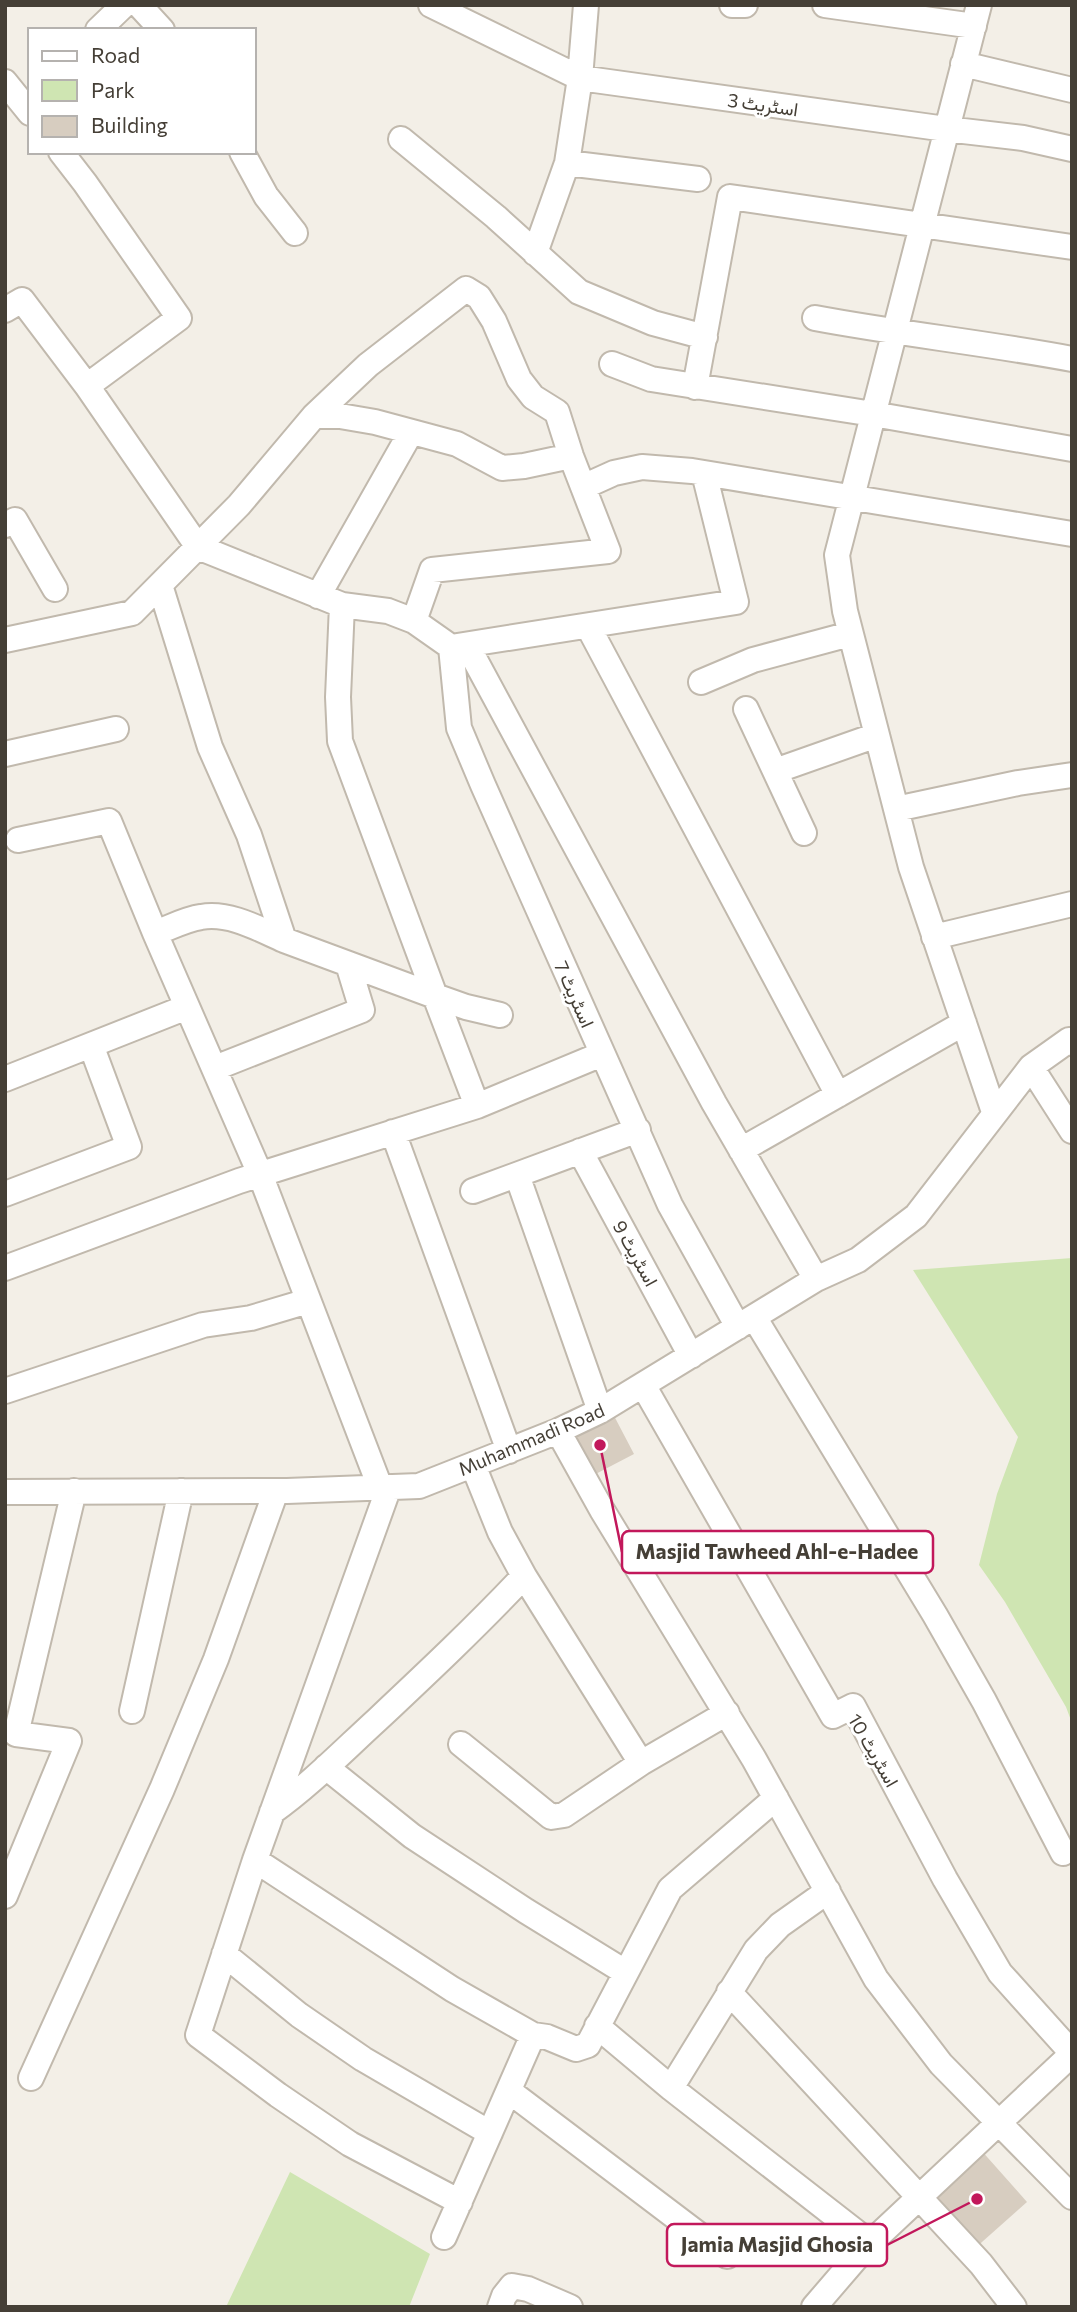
<svg xmlns="http://www.w3.org/2000/svg" width="1077" height="2312" font-family="Commissioner,Vazirmatn,sans-serif">
<style>
.green{fill:#cfe5b2}
.building{fill:#d7cdc0}
.lines{fill:none;stroke-linecap:round;stroke-linejoin:round}
.street-casing{stroke:#c1b9ad;stroke-width:28}
.street{stroke:#fff;stroke-width:24}
.labels{text-anchor:middle;dominant-baseline:central;stroke-width:6;stroke-linejoin:round;paint-order:stroke}
.street-label{font-size:19px;fill:#453f36;stroke:#fff}
.leader{fill:none;stroke:#c2185b;stroke-width:2.5}
.callout-dot{fill:#c2185b;stroke:#fff;stroke-width:2.5}
.callout{fill:#fff;stroke:#c2185b;stroke-width:2.5}
.callout-label{font-size:21px;text-anchor:middle;font-weight:bold;fill:#453f36}
</style>
<rect width="100%" height="100%" fill="#f3efe7"/>
<!-- green -->
<path class="green" d="M1072 1258V1723L1066 1707 1005 1602 979 1565 997 1494 1018 1437 913 1270Z
M290 2172 430 2254 409 2307H226Z"/>
<!-- building -->
<path class="building" d="M612 1412 634 1454 588 1478 566 1436Z
M980 2149 1027 2202 973 2250 927 2197Z"/>
<g class="lines">
<defs>
<path id="street" d="M139 5 162 30
M431 5 580 78 946 129 1023 138 1072 149
M732 5H745
M825 5 974 26
M979 5 837 555 845 611 911 867 994 1112
M98 30 124 5
M963 64 1072 90
M5 82 30 113
M401 139 496 217 579 292 653 323 705 337
M61 152 85 183 179 318 87 386 198 547 342 605 338 697 340 741 435 996 466 1007 500 1015
M242 152 266 196 295 233
M567 163 698 179
M535 253 567 163 580 78 586 5
M5 310 22 300 87 386
M815 318C900 334 987 343 1072 359
M612 364 651 379 873 414 1072 449
M695 387 730 197 1072 247
M314 416H340L375 422 457 444 502 468 524 466 571 456
M583 487 614 473 642 467 692 471 1072 534
M5 525 15 520 55 589
M160 585 210 747 249 835 284 940 435 996 477 1106
M318 596 411 432
M342 605 388 611 414 621 451 647 736 602 704 473
M588 626 838 1095
M5 640 132 613 239 505 314 416 368 365 466 289 479 297 494 321 519 379 533 397 557 412 571 456 608 551 432 570 414 621
M467 645 714 1103 816 1279
M451 647 459 728 483 785 670 1205 738 1327
M701 682 753 660 850 634
M746 709 804 833
M5 754 116 729
M775 771 877 735
M896 809 1018 783 1072 775
M18 840 109 821 155 933
M934 937 1072 904
M284 940C259 929 230 912 201 917 186 919 169 928 155 933L260 1174 380 1487
M1031 1067 1072 1131
M215 1068 362 1010 348 964
M5 1079 187 1007
M393 1132 509 1451
M741 1150 964 1023
M580 1151 691 1356
M517 1175 600 1411
M473 1191 638 1130
M5 1194 129 1147 91 1045
M5 1268 239 1181 477 1106 602 1054
M754 1317 935 1615 984 1701 1063 1853
M643 1385 833 1716 853 1706 945 1879 1000 1973 1072 2053
M5 1391 203 1325 251 1318 308 1301
M558 1431 602 1510 754 1759 876 1979 941 2064 1072 2197
M473 1465 500 1532 524 1576 641 1763
M389 1487 255 1860 198 2035 278 2095 350 2144 460 2202
M5 1492 287 1491 419 1486 558 1431 600 1411 816 1279 858 1260 916 1216 1031 1067 1069 1040 1072 1043
M132 1711 181 1491
M461 1744 551 1817 564 1815 641 1763 727 1713
M326 1767 412 1836 526 1911 625 1972
M272 1812C310 1785 343 1751 377 1720 427 1673 477 1626 524 1576
M255 1860 452 1989 533 2035
M5 1896 69 1741 16 1734 74 1491
M224 1954 299 2015 363 2059 490 2133
M729 1992 981 2264 1014 2307
M597 2026 671 2088 870 2243
M31 2078 162 1789 216 1659 276 1491
M671 2088 756 1950 780 1925 828 1891
M509 2091 727 2256
M444 2237 533 2035 547 2037 576 2049 588 2045 670 1889 776 1798
M500 2307 504 2296 512 2286 528 2289 570 2307
M814 2307 863 2250 1072 2054"/>
</defs>
<!-- street casing -->
<use href="#street" class="street-casing"/>
<!-- street -->
<use href="#street" class="street"/>
</g>
<g class="labels">
<!-- street labels -->
<g class="street-label">
<text transform="translate(763 104) rotate(8)">اسٹریٹ 3</text>
<text transform="translate(575 994) rotate(66)">اسٹریٹ 7</text>
<text transform="translate(636 1253) rotate(61)">اسٹریٹ 9</text>
<text transform="translate(531 1439) rotate(-23)">Muhammadi Road</text>
<text transform="translate(874 1750) rotate(60)">اسٹریٹ 10</text>
</g>
</g>
<!-- callouts -->
<path class="leader" d="M600 1445L622 1552M977 2199L887 2245"/>
<g class="callout-dot">
<circle cx="600" cy="1445" r="7"/>
<circle cx="977" cy="2199" r="7"/>
</g>
<g class="callout">
<rect x="622" y="1531" width="311" height="42" rx="7"/>
<rect x="667" y="2224" width="220" height="42" rx="7"/>
</g>
<g class="callout-label">
<text x="777" y="1559">Masjid Tawheed Ahl-e-Hadee</text>
<text x="777" y="2252">Jamia Masjid Ghosia</text>
</g>
<!-- border -->
<rect width="1077" height="2312" fill="none" stroke="#453f36" stroke-width="14"/>
<!-- legend -->
<rect x="28" y="28" width="228" height="126" fill="#ffffff" stroke="#b5b2af" stroke-width="2"/>
<rect x="42" y="51" width="35" height="10" fill="#ffffff" stroke="#b5b2af" stroke-width="2"/>
<text x="91" y="63" font-size="21" fill="#453f36">Road</text>
<rect x="42" y="80" width="35" height="21" fill="#cfe5b2" stroke="#b5b2af" stroke-width="2"/>
<text x="91" y="98" font-size="21" fill="#453f36">Park</text>
<rect x="42" y="116" width="35" height="21" fill="#d7cdc0" stroke="#b5b2af" stroke-width="2"/>
<text x="91" y="133" font-size="21" fill="#453f36">Building</text>
</svg>
